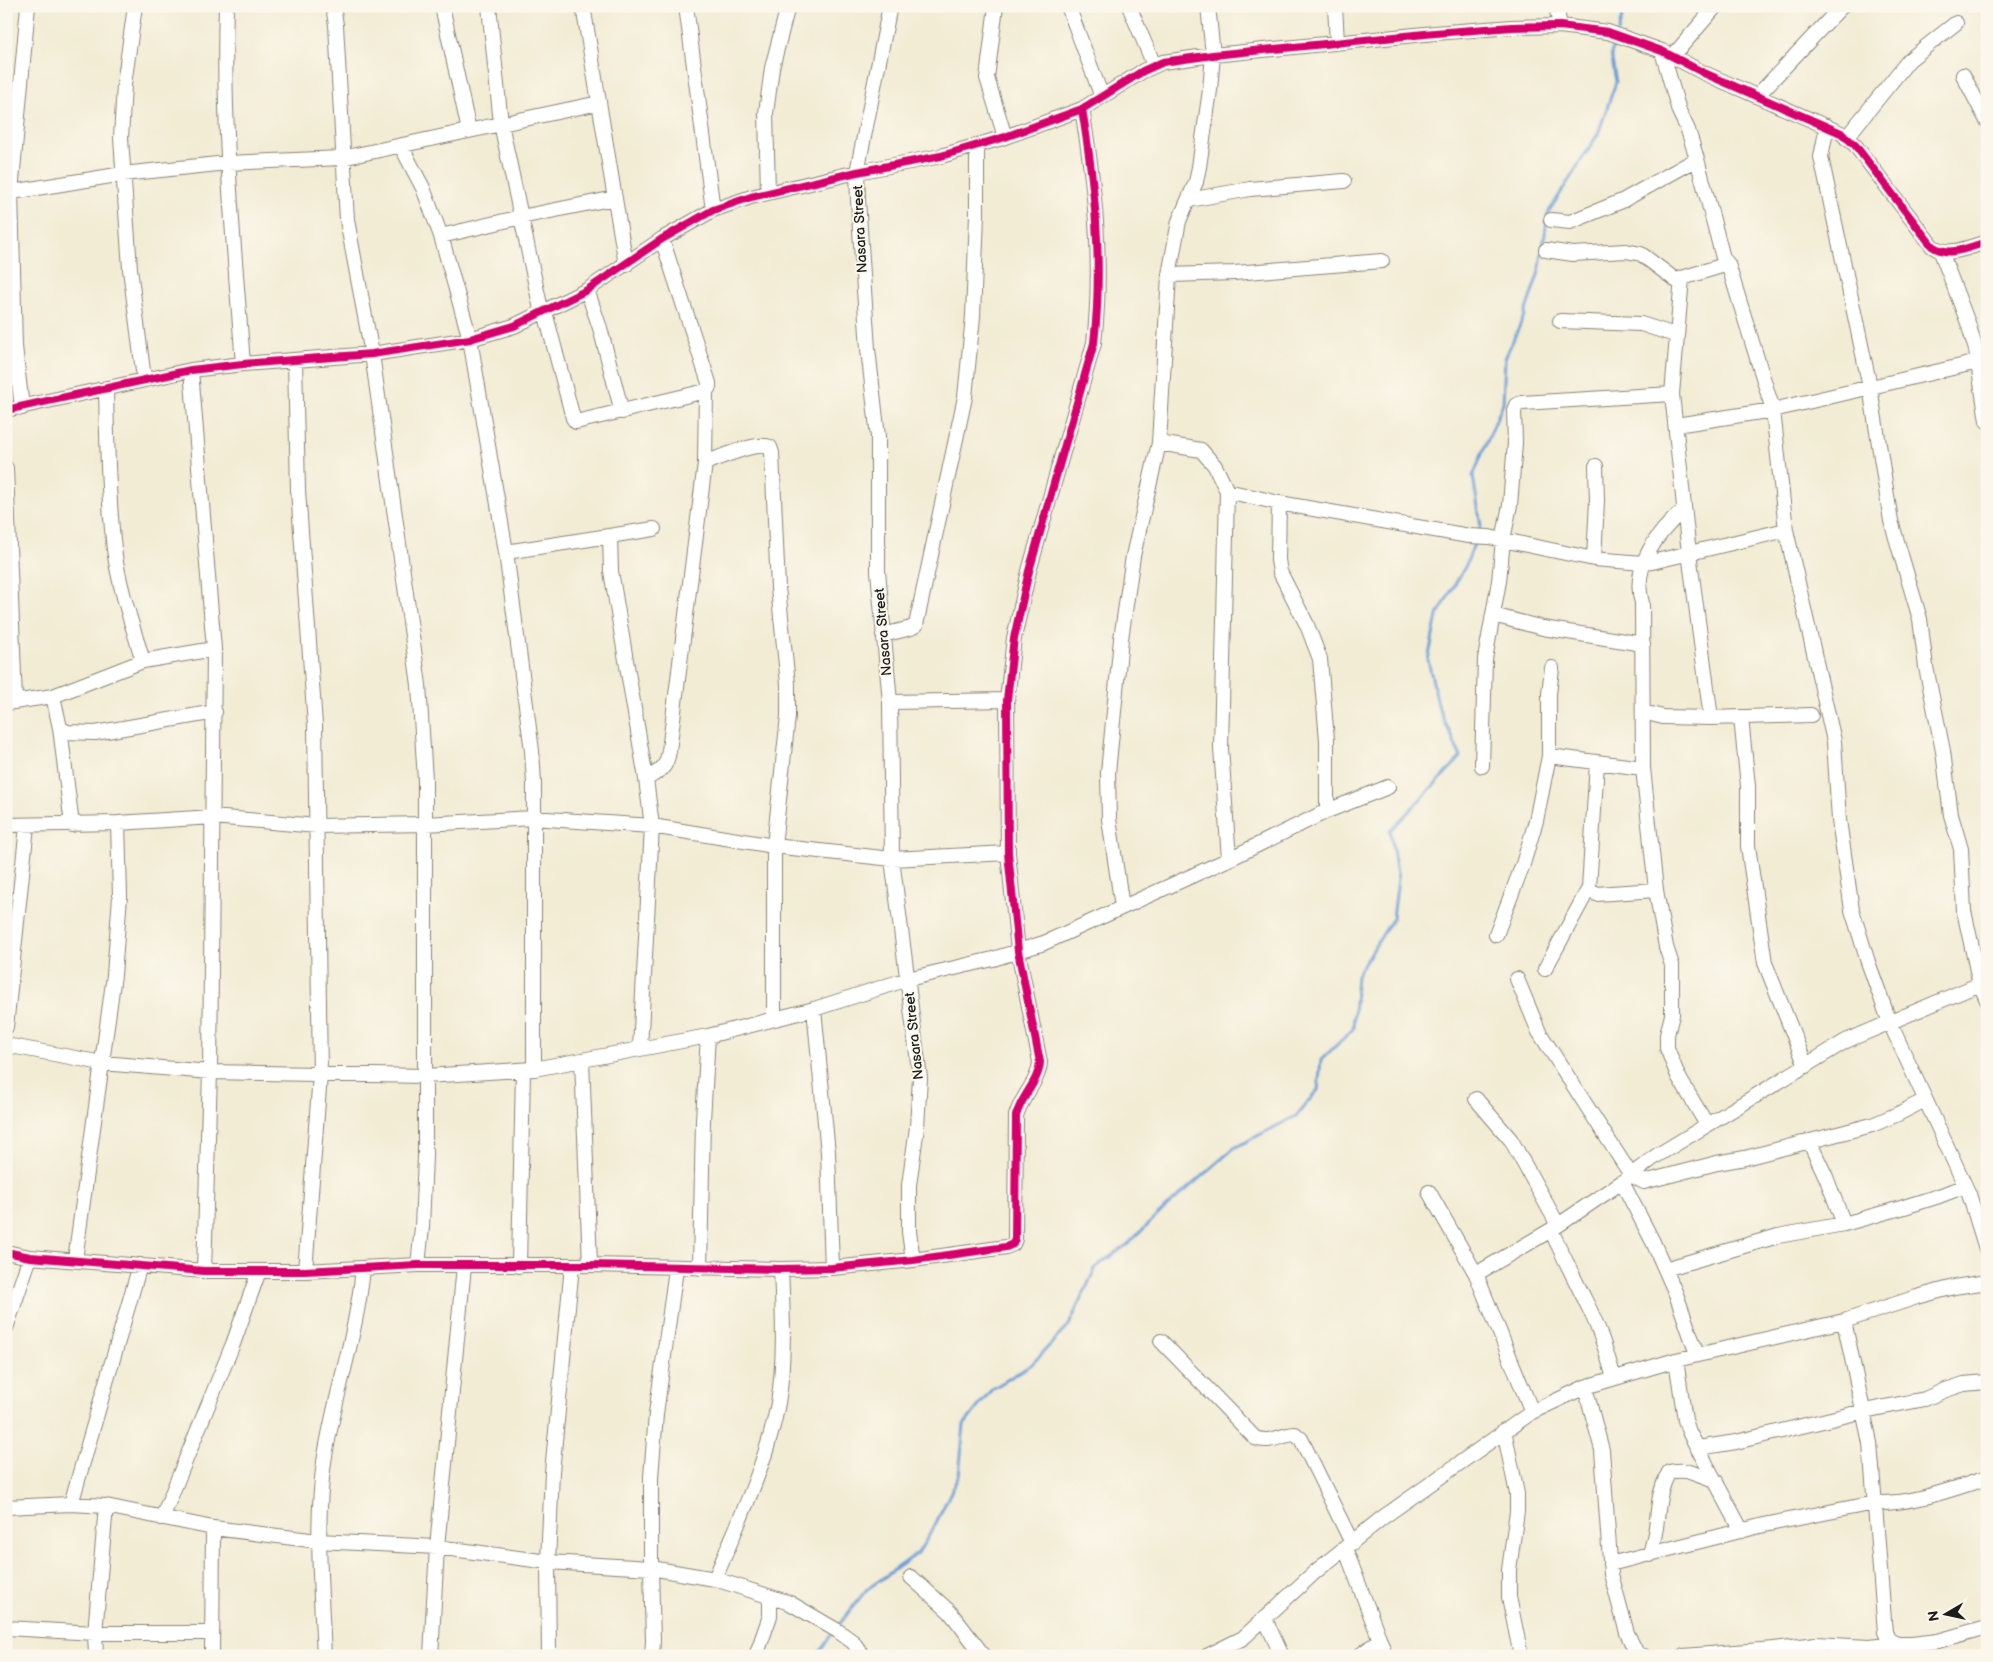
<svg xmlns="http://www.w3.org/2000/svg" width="1993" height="1662" font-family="'Balsamiq Sans',sans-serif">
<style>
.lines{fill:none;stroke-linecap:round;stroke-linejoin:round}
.stream{stroke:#6d9dd6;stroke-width:3}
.minor-casing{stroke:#878478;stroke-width:16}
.minor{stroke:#fff;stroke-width:14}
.cycleway-casing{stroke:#fbf7ec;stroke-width:11}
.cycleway{stroke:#d6006c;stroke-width:8}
.labels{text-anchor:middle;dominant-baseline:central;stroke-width:4;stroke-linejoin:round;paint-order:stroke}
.street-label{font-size:14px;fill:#1c1c1c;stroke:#fbf7ec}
</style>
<rect width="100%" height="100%" fill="#fbf7ec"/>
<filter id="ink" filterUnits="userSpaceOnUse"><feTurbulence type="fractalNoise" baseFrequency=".02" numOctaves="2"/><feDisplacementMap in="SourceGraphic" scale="10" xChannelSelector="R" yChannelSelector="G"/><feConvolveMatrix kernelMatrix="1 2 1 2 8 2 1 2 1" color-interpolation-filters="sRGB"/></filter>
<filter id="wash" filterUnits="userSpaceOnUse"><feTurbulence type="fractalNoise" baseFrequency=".0096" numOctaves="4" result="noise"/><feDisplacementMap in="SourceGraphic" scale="20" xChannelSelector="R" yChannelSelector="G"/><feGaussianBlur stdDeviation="1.12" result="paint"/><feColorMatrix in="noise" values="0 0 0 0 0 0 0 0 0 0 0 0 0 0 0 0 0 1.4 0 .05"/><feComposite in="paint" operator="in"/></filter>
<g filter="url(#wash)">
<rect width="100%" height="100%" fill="#f2ecd4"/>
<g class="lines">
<!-- stream -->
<path class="stream" d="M1618 32 1625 6
M1543 247 1548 213 1598 134 1616 82 1611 54 1616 38
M1478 533 1481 526 1473 476 1503 403 1505 358 1524 316 1539 272 1542 253
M838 1626 866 1590 918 1553 934 1527 959 1475 964 1425 992 1389 1031 1365 1069 1325 1096 1267 1128 1244 1164 1209 1234 1148 1296 1116 1318 1090 1321 1060 1353 1029 1357 975 1393 918 1398 879 1390 831 1461 757 1439 709 1428 660 1437 616 1466 565 1475 541
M817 1656 834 1631"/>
</g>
</g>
<g filter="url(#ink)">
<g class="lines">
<defs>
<path id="minor" d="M135 6 124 85 121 138 130 269 144 379
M226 6C222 126 234 245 243 364
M333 6 336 25 347 220 372 354 419 685 425 780V1156L422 1227 418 1265
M442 6 469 131
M489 6 501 124 542 314
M583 6 626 265
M686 6 713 210
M890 6 857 172 858 200 868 349 878 437V571L890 702 892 859 920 1078 917 1127 909 1185V1232L913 1260
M996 6 987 78 1005 137
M1068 6 1102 97
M1129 6 1154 65
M1335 6 1337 43
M1556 6 1560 26
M1662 51 1679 111 1688 130 1697 159 1723 258 1728 264 1773 410 1786 530 1834 741 1839 820 1852 910 1868 962 1890 1023 1969 1194 1987 1252
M1673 56 1716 6
M1963 75 1987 121
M1757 96 1842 6
M1827 126 1821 157 1870 387 1891 521 1920 619 1926 667 1943 751 1951 815 1961 849 1964 911 1980 984 1987 1000
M1846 138 1909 60 1956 23
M401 146 423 188 441 236 470 339 506 552 532 751 534 783V1069
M6 193 123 174 227 163 342 158 599 103
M768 193 766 113 772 68 788 6
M1189 200 1250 189 1344 181
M1551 220 1570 222 1622 201 1697 159
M441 236 521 217 615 198
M1546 250 1573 254 1626 251 1641 254 1681 284
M1941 252 1968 323 1976 350 1987 421
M1169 275 1234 273 1382 261
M587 290 600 328 622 412
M545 312 573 418 576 422 706 391 709 387V383L662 239
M1560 321 1641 324 1678 336
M295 360 298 490 315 725 320 1075 305 1271
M191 370 214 649 210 1072 204 1271
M106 388C107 442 108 496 114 549 119 587 132 624 143 661
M22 408 15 346 11 192 28 6
M6 410 191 370 243 364 372 354 470 339 514 326 587 290 662 239 713 210 751 197 857 172 941 156 1005 137 1082 109 1143 71 1163 62 1213 55 1435 33 1512 27 1560 26 1608 32 1662 51 1704 73 1841 133 1855 145 1932 246C1949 258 1968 247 1987 242
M1676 425 1773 410 1978 362
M1159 443 1201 450 1215 466 1227 491 1221 748 1229 859
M705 463C719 458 756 441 770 447L772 453 778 588 788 684V716L774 846V1019
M6 468 15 701
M1227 491 1279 503 1469 536 1489 537 1594 559 1643 563 1652 562 1786 530
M1279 503 1278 560 1280 572 1307 625 1320 659 1327 740V811
M1684 510C1658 531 1631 567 1642 603L1643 768 1656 890 1666 947 1672 965V1015L1667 1035V1048L1678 1076 1707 1125
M610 537 611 571 646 779 652 826 640 1049
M506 552 654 529
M1594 559 1597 501 1596 466
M1493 615 1543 628 1643 644
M883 635 911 628 916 625 965 397 973 316 977 215V145
M53 696 60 728 67 732 95 733 215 712
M890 702 1007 700
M7 703 53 696 143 661 214 649
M1643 712 1663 717 1711 718 1811 715
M1711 718 1689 553 1672 394 1682 278 1728 264
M1741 718 1748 786V846L1765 963 1806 1066
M60 728 72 825
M1549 756 1643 768
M1597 763 1589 888 1596 894 1656 890
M1482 766 1485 659 1499 581 1503 540 1510 505 1515 443 1514 410 1516 405 1522 403 1672 394
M646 779C661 770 666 769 669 751L705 463 706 391
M6 825 118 823 213 817 317 826 425 824 532 818 652 826 774 846 892 859 1008 853
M1122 907 1109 819 1108 773 1121 639 1133 556 1159 443 1169 275 1179 221 1196 182 1199 167 1210 90 1213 55 1208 6
M1496 935 1523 864 1536 821 1549 756V694L1552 668
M1545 969 1589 888
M1517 979 1539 1032 1631 1175 1644 1182 1717 1163 1745 1158 1872 1125 1898 1114 1925 1100
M814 1009 828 1153 832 1268
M6 1027 27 826
M6 1045 102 1063 210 1072 426 1076 534 1069 582 1060 708 1036 814 1009 908 979 993 959 1044 943 1229 859 1327 811 1388 787
M582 1060 590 1265
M1476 1099 1511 1140 1558 1225
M1809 1141 1826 1177 1844 1224
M1622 1182 1653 1242 1676 1294 1697 1354
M1429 1192 1476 1274 1532 1412
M1551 1230C1563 1256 1576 1282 1589 1308 1600 1330 1607 1354 1614 1378
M6 1252 30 1257 204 1271H305L418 1265H590L781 1269 832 1268 913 1260 1006 1247 1013 1244 1015 1239 1016 1116C1021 1096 1039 1082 1040 1062L1018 951 1008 853 1007 700 1014 638 1029 571 1094 343C1103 264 1095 187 1082 109
M75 1260 114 975 120 896 118 823
M519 1266 523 1070
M700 1268 703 1120 708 1036
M1665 1269 1778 1236 1844 1224 1901 1208 1939 1196 1965 1186
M1476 1274 1551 1230 1622 1182 1656 1156 1846 1041 1987 981
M1844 1321 1870 1443 1885 1632 1888 1639 1896 1644
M6 1328 30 1257
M1161 1341 1255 1438C1270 1444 1280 1435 1295 1434L1301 1439 1352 1543
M1676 1360 1685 1420 1689 1432 1742 1531
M1585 1387 1602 1450 1611 1574 1627 1633 1637 1654 1644 1656
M1504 1430 1517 1494V1511L1509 1570V1597L1521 1656
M1698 1448 1736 1442 1864 1411 1925 1399 1943 1391 1964 1384 1987 1382
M71 1504 140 1265
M6 1507 71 1504 106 1506 213 1528 318 1541 437 1547 548 1562 651 1568 715 1579 790 1603 838 1631 853 1642 863 1656
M162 1518 233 1344 259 1271
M1345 1548 1386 1656
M1650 1555C1652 1545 1655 1536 1656 1527 1659 1506 1658 1492 1669 1472 1688 1467 1698 1477 1716 1481
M1610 1564 1764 1525 1874 1503C1913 1504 1950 1490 1987 1478
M911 1577 950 1612 984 1656
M715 1579C738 1522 767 1464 778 1403 785 1363 783 1311 781 1269
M1265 1619 1282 1656
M6 1628 95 1633H211
M96 1656 95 1633 106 1506
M212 1656 213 1528
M324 1656C321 1591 315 1526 324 1462 334 1397 357 1334 363 1268
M431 1656 437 1547 464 1266
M549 1656 548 1562 552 1472 572 1266
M652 1656 653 1641 651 1568V1477L656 1414 676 1269
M756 1656 770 1616V1597
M1207 1656 1243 1638 1315 1572 1382 1518 1532 1412 1585 1387 1676 1360 1844 1321 1917 1297 1954 1287 1987 1282
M1359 1656 1380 1640
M1684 1656 1774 1649
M1768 1656 1774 1649 1816 1644 1869 1647 1896 1644H1912L1938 1641 1987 1627"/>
</defs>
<!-- minor casing -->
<use href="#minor" class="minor-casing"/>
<!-- minor -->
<use href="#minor" class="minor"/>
<defs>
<path id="cycleway" d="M6 410 191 370 243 364 372 354 470 339 514 326 587 290 662 239 713 210 751 197 857 172 941 156 1005 137 1082 109 1143 71 1163 62 1213 55 1435 33 1512 27 1560 26 1608 32 1662 51 1704 73 1841 133 1855 145 1932 246C1949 258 1968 247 1987 242
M6 1252 30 1257 204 1271H305L418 1265H590L781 1269 832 1268 913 1260 1006 1247 1013 1244 1015 1239 1016 1116C1021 1096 1039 1082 1040 1062L1018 951 1008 853 1007 700 1014 638 1029 571 1094 343C1103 264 1095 187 1082 109"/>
</defs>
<!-- cycleway casing -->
<use href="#cycleway" class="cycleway-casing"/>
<!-- cycleway -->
<use href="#cycleway" class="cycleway"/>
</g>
</g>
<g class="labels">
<!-- street labels -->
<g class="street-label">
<text transform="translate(860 229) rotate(-93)">Nasara Street</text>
<text transform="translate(883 632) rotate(-95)">Nasara Street</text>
<text transform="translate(914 1036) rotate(-96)">Nasara Street</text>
</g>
</g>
<!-- margin -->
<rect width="1993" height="1662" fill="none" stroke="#fbf7ec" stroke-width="25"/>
<!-- north arrow -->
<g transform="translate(1946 1614) rotate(261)" stroke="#fbf7ec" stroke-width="4" paint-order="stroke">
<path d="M0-4L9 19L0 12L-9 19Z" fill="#1c1c1c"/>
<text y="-8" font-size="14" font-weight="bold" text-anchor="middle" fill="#1c1c1c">N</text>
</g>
</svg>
